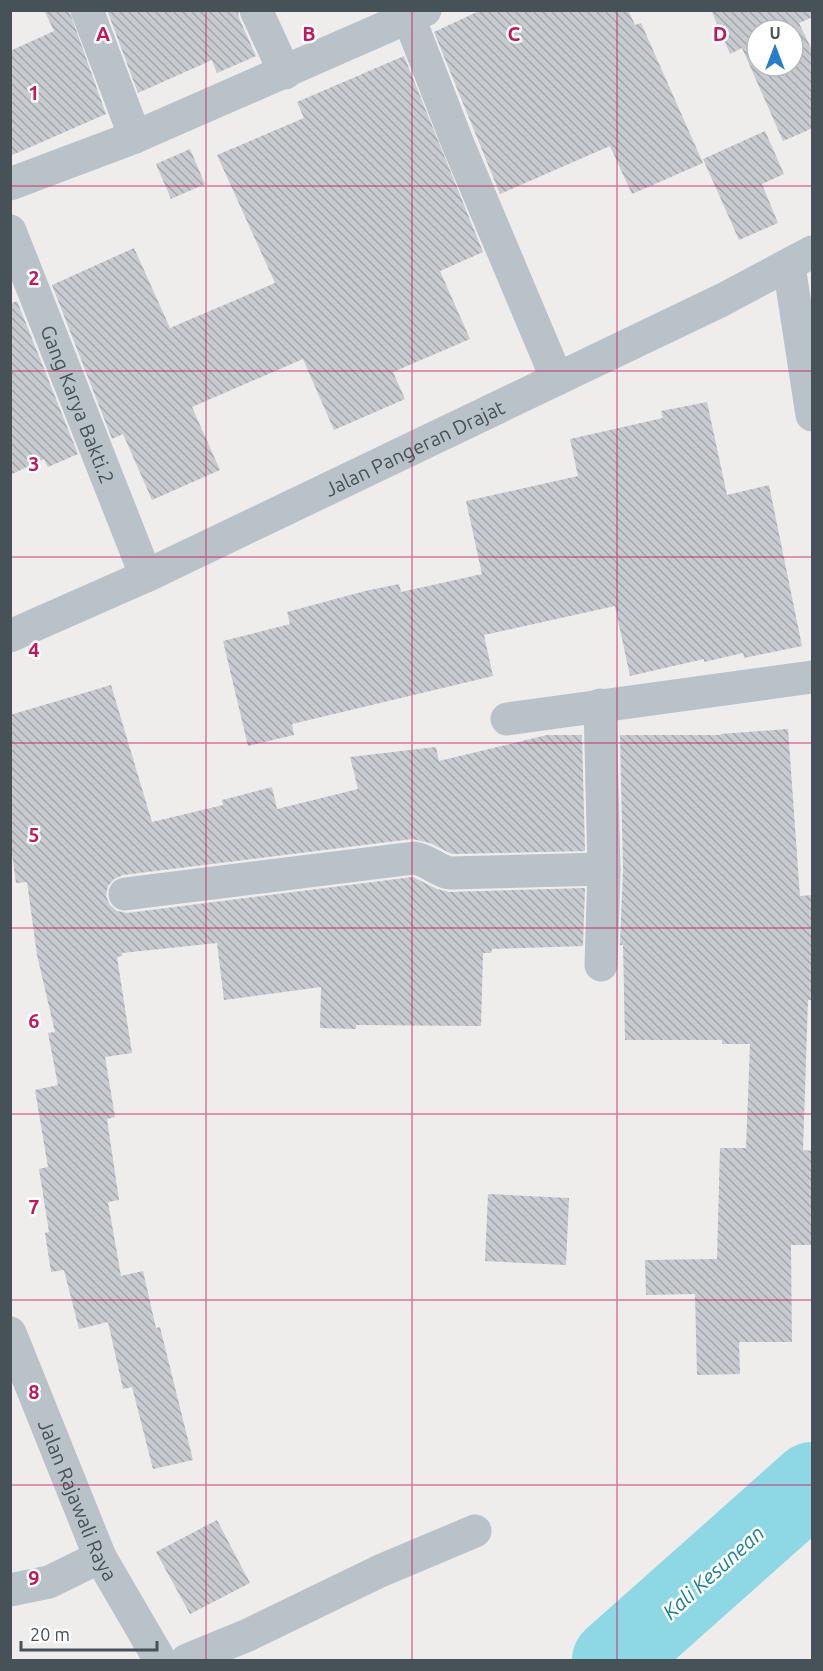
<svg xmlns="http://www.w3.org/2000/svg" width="823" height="1671" font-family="Ubuntu,sans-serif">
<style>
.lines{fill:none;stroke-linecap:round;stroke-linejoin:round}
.river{stroke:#8dd8e4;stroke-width:82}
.building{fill:url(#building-back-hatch);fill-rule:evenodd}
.minor{stroke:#b8c2c8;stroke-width:33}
.grid{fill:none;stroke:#c2185b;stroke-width:1.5;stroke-opacity:0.55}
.labels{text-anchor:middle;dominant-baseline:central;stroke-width:5;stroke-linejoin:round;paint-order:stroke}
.street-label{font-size:20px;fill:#465158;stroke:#fff}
.water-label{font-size:21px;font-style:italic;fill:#178293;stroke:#fff}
.grid-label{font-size:20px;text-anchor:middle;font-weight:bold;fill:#c2185b;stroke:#fff;stroke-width:5;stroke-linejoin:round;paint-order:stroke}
</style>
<defs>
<pattern id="building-back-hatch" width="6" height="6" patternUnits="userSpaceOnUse" patternTransform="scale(1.5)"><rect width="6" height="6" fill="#c7cacf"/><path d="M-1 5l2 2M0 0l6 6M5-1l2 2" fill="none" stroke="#a3a6ab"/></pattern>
</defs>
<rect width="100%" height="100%" fill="#efecec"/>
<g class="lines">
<!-- river -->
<path class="river" d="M613 1660 812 1483"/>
</g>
<!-- building -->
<path class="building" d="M44 10H69L106 114 10 156V51L54 31Z
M107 10H238L239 18 256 56 217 73 212 60 138 93Z
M481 10H628L635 25 641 23 703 163 632 194 610 146 500 194 434 32Z
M711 10H813V17L799 23 813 52V128L783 141 742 48 730 54ZM757 30H793V66H757Z
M404 56 483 252 440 271 470 339 393 372 405 399 334 430 303 359 192 407 220 470 152 500 123 434 112 439 52 285 134 248 170 328 275 283 217 155 304 118 297 102Z
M765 131 784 174 762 184 778 223 739 240 703 159Z
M190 149 205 184 171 199 156 164Z
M17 301 78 454 48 467 44 459 10 475V304Z
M707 402 727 495 769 485 802 646 744 658 743 653 704 662V659L630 676 615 606 484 635 493 676 292 724 294 735 248 746 223 641 290 624 287 612 365 591 399 584 401 592 482 574 466 501 578 476 570 439 663 418 661 411Z
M111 685 152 822 223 805 222 800 272 787 277 809 358 789 350 757 436 747 439 761 547 735H582L585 851 452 854 430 843 412 839 123 875 114 879 108 886 106 896 110 905 117 911 127 913 413 877 437 889 449 892 585 888 583 946 492 949 491 953H483L481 1026 356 1025V1029L320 1028 321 987 224 1000 217 943 122 953V956L117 957 132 1053 105 1057 115 1117 107 1119 119 1200 108 1202 121 1276 143 1271 156 1328 160 1327 193 1460 153 1469 132 1387 123 1389 108 1322 79 1329 64 1270 51 1272 45 1233 49 1232 39 1169 48 1167 35 1090 58 1085 48 1033 55 1032 37 955 27 882 16 883 10 839V715Z
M788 729 800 896 813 895V1000H808L803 1150 813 1151V1245H791L792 1342H739L740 1374 697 1375 695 1294 646 1295 645 1260 717 1259 720 1148H746L750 1044H722V1040H625L623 945H620L623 869 620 735H721L720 734Z
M488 1194 569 1198 566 1265 485 1261Z
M217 1520 250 1583 190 1614 156 1552Z"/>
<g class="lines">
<!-- minor -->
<g class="minor">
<path d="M87 10 135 137"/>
<path d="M256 10 285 73"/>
<path d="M409 18 458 144 557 379"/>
<path d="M10 184 135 137 425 10"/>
<path id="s1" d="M10 231 146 576"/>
<path d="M789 266 812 415"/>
<path id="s2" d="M10 636 146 576 722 300 812 252"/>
<path d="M600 705 604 869 601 965"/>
<path d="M507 719 812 677"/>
<path d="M125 894 414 858C428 860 436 870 449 873L604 869"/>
<path id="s3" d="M10 1333 100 1557 160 1660"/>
<path d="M10 1590 49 1582 100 1557"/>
<path d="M187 1660 248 1635 380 1571 475 1531"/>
</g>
</g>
<!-- grid -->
<path class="grid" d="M206 10V1660M412 10V1660M617 10V1660M10 186H812M10 371H812M10 557H812M10 743H812M10 928H812M10 1114H812M10 1300H812M10 1485H812"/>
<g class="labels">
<!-- street labels -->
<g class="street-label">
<text stroke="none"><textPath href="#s1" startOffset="186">Gang Karya Bakti.2</textPath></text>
<text stroke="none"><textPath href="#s2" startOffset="446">Jalan Pangeran Drajat</textPath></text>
<text stroke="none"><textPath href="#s3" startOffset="180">Jalan Rajawali Raya</textPath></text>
</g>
<!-- water labels -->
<g class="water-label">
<text transform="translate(713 1572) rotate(-42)">Kali Kesunean</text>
</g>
</g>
<g class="grid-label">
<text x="103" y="41">A</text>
<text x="309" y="41">B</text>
<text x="514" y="41">C</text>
<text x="720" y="41">D</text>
<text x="34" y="100">1</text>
<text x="34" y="285">2</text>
<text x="34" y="471">3</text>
<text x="34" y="657">4</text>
<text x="34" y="842">5</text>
<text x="34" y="1028">6</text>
<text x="34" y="1214">7</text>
<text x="34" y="1399">8</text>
<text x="34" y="1585">9</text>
</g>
<!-- border -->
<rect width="823" height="1671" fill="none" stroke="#465158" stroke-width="24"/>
<!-- north arrow -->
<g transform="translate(775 48)"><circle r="28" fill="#ffffff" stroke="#b5b9bc" stroke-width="1.5"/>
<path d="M0-4.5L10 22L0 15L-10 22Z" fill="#277cce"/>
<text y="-9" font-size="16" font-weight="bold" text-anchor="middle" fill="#465158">U</text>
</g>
<!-- scale -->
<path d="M21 1641v9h136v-9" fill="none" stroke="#465158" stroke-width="3"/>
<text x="30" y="1641" font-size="18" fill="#465158" stroke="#ffffff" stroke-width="4.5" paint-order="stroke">20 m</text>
</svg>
